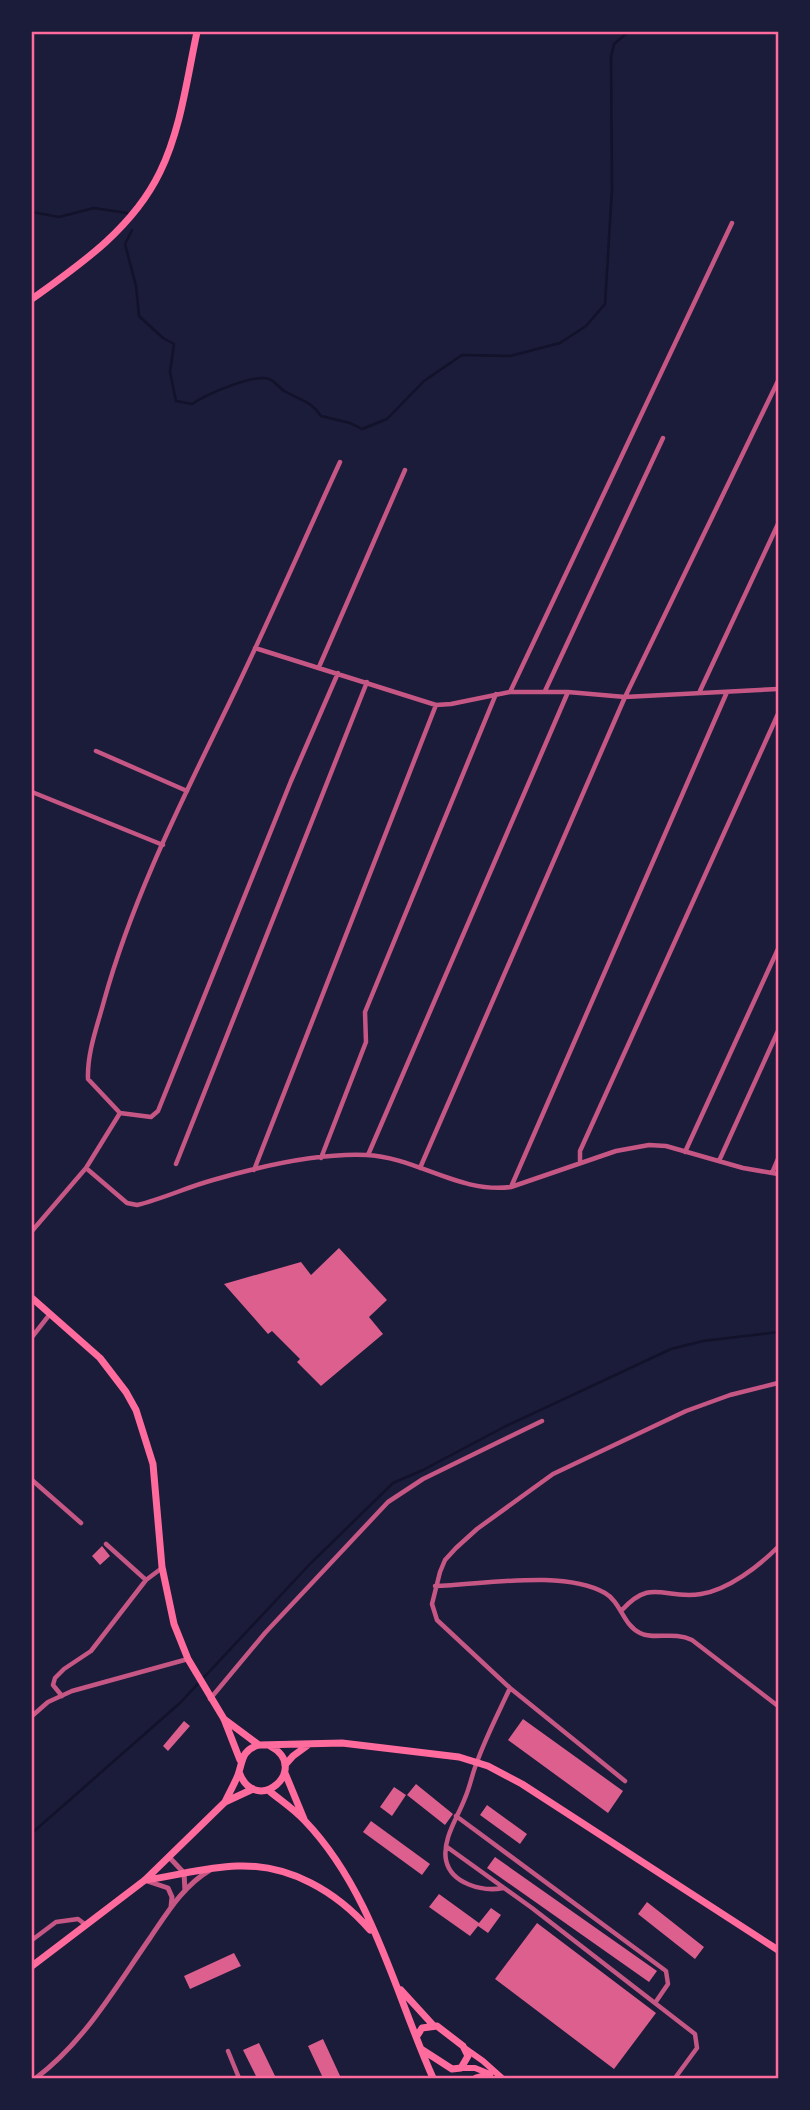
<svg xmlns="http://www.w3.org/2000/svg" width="810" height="2110" font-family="'Varela Round',sans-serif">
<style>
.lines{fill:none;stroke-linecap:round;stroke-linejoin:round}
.stream{stroke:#12122b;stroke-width:2.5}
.building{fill:#dd5f8e}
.minor{stroke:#c65784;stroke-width:4.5}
.tertiary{stroke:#c65784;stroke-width:5}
.secondary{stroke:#ff6b9d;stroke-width:6}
.primary{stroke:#ff6b9d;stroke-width:7}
.neatline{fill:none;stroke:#ff6b9d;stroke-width:2.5}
</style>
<rect width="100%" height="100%" fill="#1b1b3a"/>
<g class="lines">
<!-- stream -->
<path class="stream" d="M32 212 59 217 94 208 127 213
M132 230 125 244 136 286 139 316 163 338 174 344 170 372 176 401 192 404C205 395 255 373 269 379 275 381 280 389 286 392 301 400 312 402 321 416L350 423 362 429 387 419 424 381 462 355 510 356 560 343 586 326 605 304 612 189 611 57 614 44 628 32
M32 1833 180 1703 309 1565 393 1483 423 1470 504 1427 671 1349 703 1341 778 1332"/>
</g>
<!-- building -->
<path class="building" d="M339 1248 387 1300 369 1317 383 1334 321 1386 297 1362 300 1359 272 1331 268 1334 224 1284 301 1262 311 1275Z
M102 1546 110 1556 100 1565 92 1556Z
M523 1719 623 1791 608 1813 508 1740Z
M184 1721 190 1726 168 1751 163 1746Z
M416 1784 453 1814 445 1825 407 1795Z
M394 1787 406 1795 392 1816 380 1807Z
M487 1805 527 1834 520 1844 480 1815Z
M371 1821 430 1864 422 1875 363 1832Z
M495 1857 657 1971 649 1982 487 1868Z
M439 1894 479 1923 491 1908 501 1915 488 1933 478 1926 470 1936 429 1907Z
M647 1902 704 1947 695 1959 638 1914Z
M537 1923 656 2013 614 2069 495 1979Z
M234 1953 241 1966 190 1989 184 1976Z
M323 2039 341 2078H323L308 2046Z
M259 2043 276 2078H257L243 2050Z"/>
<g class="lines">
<!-- minor -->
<path class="minor" d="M255 648 436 705 451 704 510 692H568L625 697 778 689
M319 667 405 470
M545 691 663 438
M510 692 732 223
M699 693 778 524
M96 751 187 791
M32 792 163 845
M120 1113 151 1117 158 1111 291 781 338 673
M685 1152 778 949
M368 1155 568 692
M321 1158 366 1042 365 1012 496 694
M719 1161 778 1031
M580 1162V1151L778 714
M176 1164 367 682
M86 1168 127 1203 137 1205C163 1199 187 1187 213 1180 261 1166 316 1153 366 1155 416 1157 460 1194 511 1187L616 1151 649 1145 666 1146 743 1168 778 1174
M420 1168 625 697 778 381
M254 1170 436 705
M772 1173 778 1159
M511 1187 727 692
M32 1231 86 1168 120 1113 88 1079C87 1053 97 1027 104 1001 134 892 187 791 236 689 272 614 305 538 340 462
M32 1337 50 1314
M32 1480 81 1523
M106 1544 146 1580
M435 1586C482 1585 563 1569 605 1593 621 1602 623 1625 640 1633 653 1640 674 1631 692 1640L778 1706
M622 1610C652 1577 664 1600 701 1594 728 1590 759 1566 778 1547
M62 1696 53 1685 55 1678 64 1669 91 1651 146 1580 162 1568
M210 1699 265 1633 388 1502 423 1479 542 1421
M32 1716 48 1702 72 1691 188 1659
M625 1781 510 1688 437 1620 432 1604 440 1572 445 1560 456 1548 477 1529 553 1474 686 1411 730 1395 778 1383
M456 1816 666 1971 668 1984 655 2003
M447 1847 532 1908 695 2034 697 2048 675 2078
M503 1888C483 1892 451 1884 446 1860 442 1839 458 1817 465 1798 470 1787 472 1774 477 1762 486 1737 499 1712 510 1688
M32 1940 56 1922 78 1919 86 1925
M228 2051 239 2078"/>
<!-- tertiary -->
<path class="tertiary" d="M170 1858 184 1873 185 1891
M147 1881 168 1888 172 1897 171 1907
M36 2078C85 2041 115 1988 150 1938 167 1913 183 1886 210 1870"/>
<!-- secondary -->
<path class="secondary" d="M466 2049 483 2061 502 2078
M461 2068H475L490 2074"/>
<!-- primary -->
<path class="primary" d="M32 299C81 264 133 228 160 172 181 129 187 78 197 32
M32 1298 100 1358 126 1392 136 1410 153 1464 162 1567 174 1624 188 1659 224 1719 240 1760
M224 1719 259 1745
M285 1765 293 1756 308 1745
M239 1772C256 1818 312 1768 270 1746
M285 1773 304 1819
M268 1790C280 1800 294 1809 305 1821 372 1891 395 1993 433 2078
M225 1802C229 1793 234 1785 238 1775 243 1761 241 1750 259 1745L342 1743 459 1757 488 1766 522 1784 778 1950
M145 1880C175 1876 206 1867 237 1866 289 1864 336 1891 370 1930
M32 1966 145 1880 225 1802 253 1789
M401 1990 433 2025
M417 2036 422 2028 437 2026 463 2046 468 2056 461 2068 452 2069 421 2049
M476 2078 490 2074"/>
</g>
<!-- border -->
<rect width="810" height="2110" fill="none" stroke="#1b1b3a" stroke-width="66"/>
<rect x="33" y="33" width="744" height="2044" class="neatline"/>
</svg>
